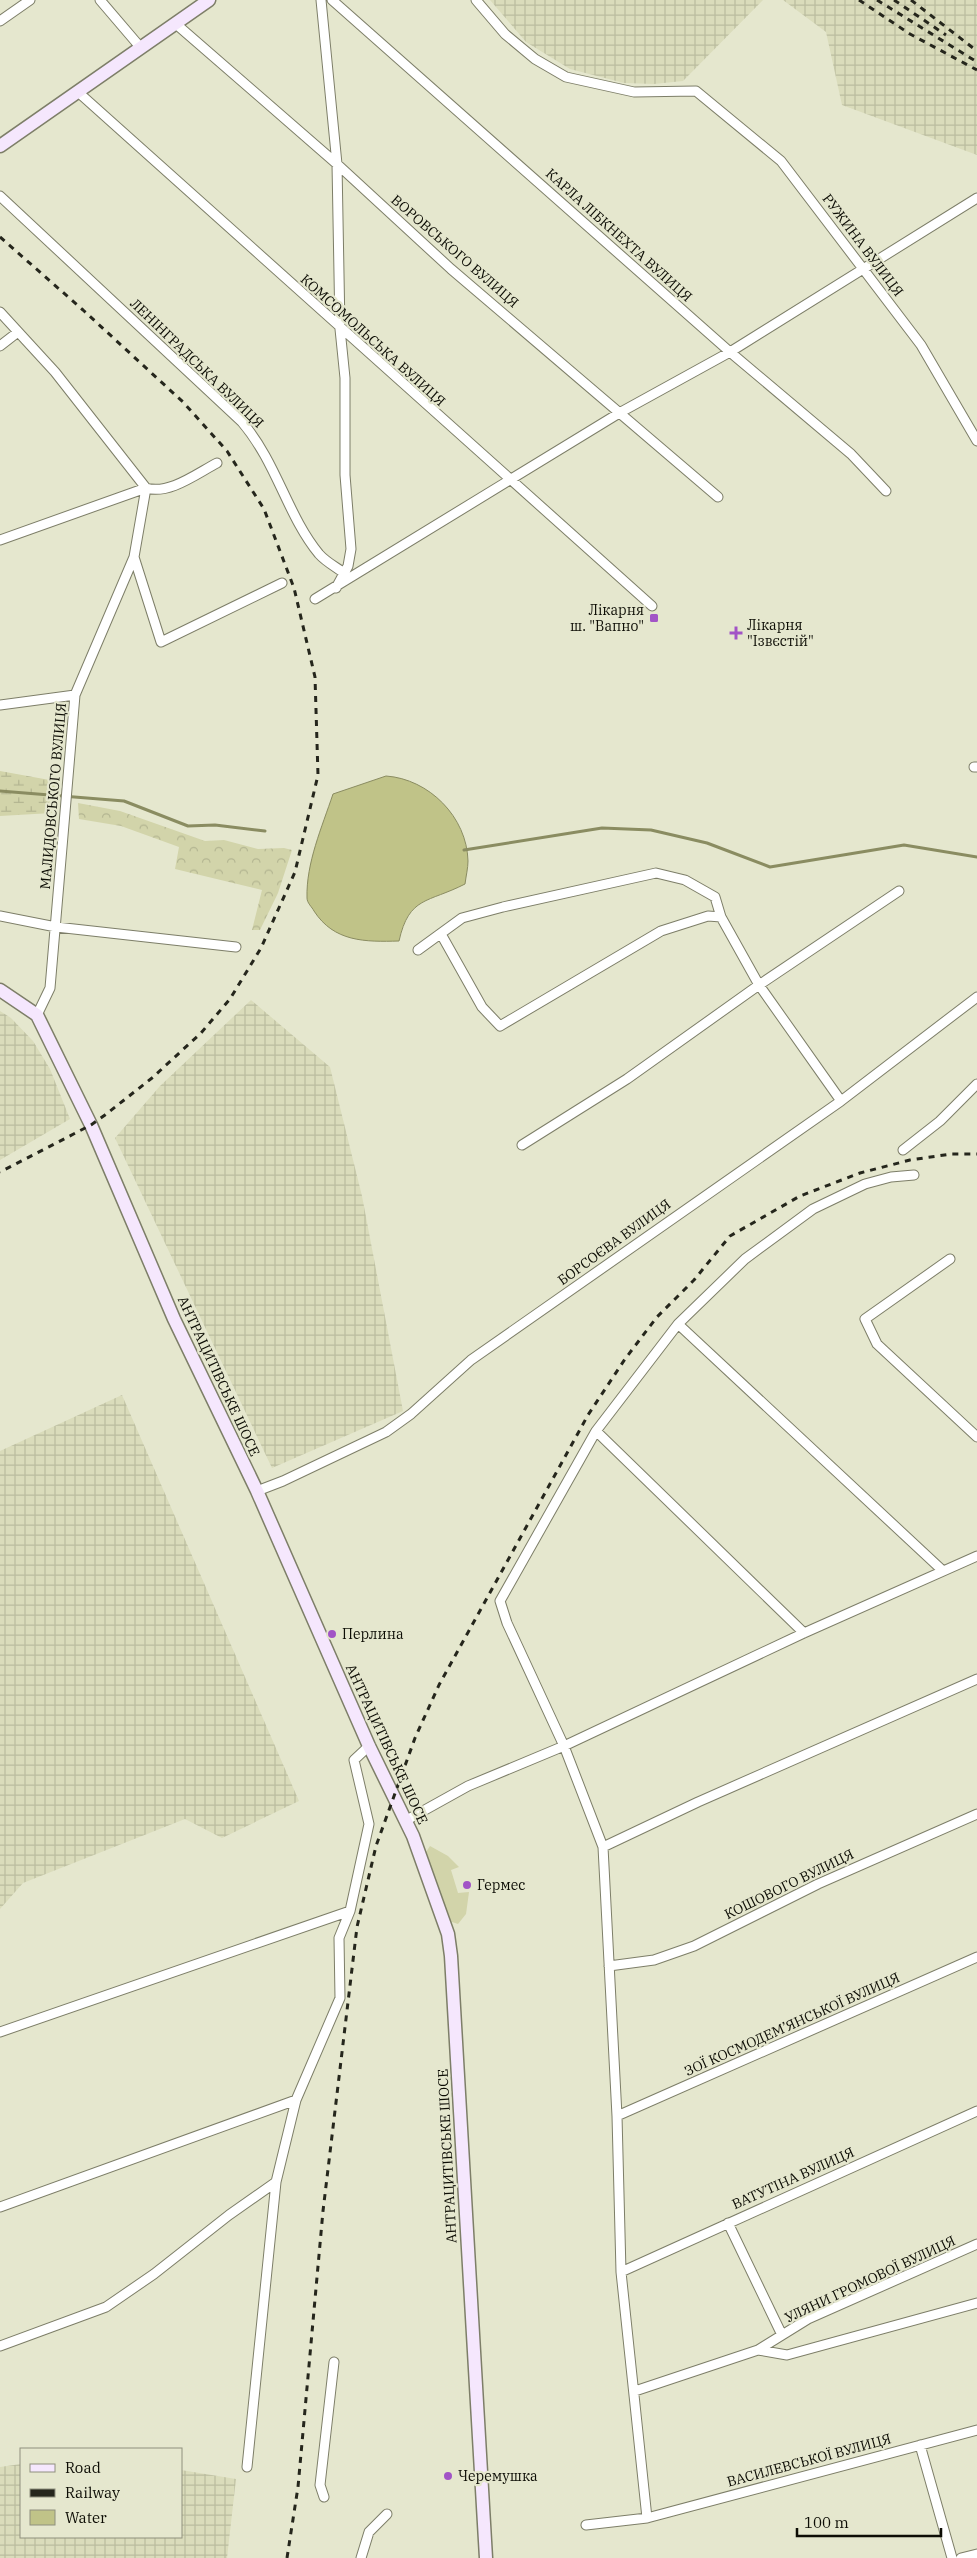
<svg xmlns="http://www.w3.org/2000/svg" width="977" height="2558" font-family="'IBM Plex Serif',serif">
<style>
.industrial{fill:url(#industrial-grid)}
.grass{fill:#d2d4aa}
.forest{fill:url(#forest-crowns)}
.wetland{fill:url(#wetland-marsh)}
.water{fill:#c0c388;stroke:#8a8c61}
.lines{fill:none;stroke-linecap:round;stroke-linejoin:round}
.stream{stroke:#8a8c61;stroke-width:3}
.minor-casing{stroke:#7d7e68;stroke-width:11}
.secondary-casing{stroke:#7d7e68;stroke-width:15}
.minor{stroke:#fff;stroke-width:9}
.secondary{stroke:#f5e7fd;stroke-width:12}
.rail{stroke:#25261c;stroke-width:3;stroke-dasharray:6 6;stroke-linecap:butt}
.poi-dot{fill:#a254c6;stroke:#e5e7ce;stroke-width:2}
.labels{text-anchor:middle;dominant-baseline:central;stroke-width:4.5;stroke-linejoin:round;paint-order:stroke}
.street-label{font-size:14px;fill:#0d0d05;stroke:#e5e7ce}
.poi-label{font-size:14px;fill:#0d0d05;stroke:#e5e7ce;text-anchor:start}
</style>
<defs>
<pattern id="industrial-grid" width="8" height="8" patternUnits="userSpaceOnUse" patternTransform="scale(1.25)"><rect width="8" height="8" fill="#dadcbb"/><path d="M0 4h8M4 0v8" fill="none" stroke="#babc9f"/></pattern>
<pattern id="forest-crowns" width="20" height="18" patternUnits="userSpaceOnUse" patternTransform="scale(1.25)"><rect width="20" height="18" fill="#d2d4aa"/><path d="M2 6a3 3 0 1 1 6 0M12 15a3 3 0 1 1 6 0" fill="none" stroke="#b3b591"/></pattern>
<pattern id="wetland-marsh" width="20" height="14" patternUnits="userSpaceOnUse" patternTransform="scale(1.25)"><rect width="20" height="14" fill="#d2d4aa"/><path d="M1 5h8M5 5V1M11 12h8M15 12V8" fill="none" stroke="#b3b591"/></pattern>
</defs>
<rect width="100%" height="100%" fill="#e5e7ce"/>
<!-- industrial -->
<path class="industrial" d="M490 0H763L683 81 654 84 624 83 570 69 526 42Z
M783 0H977V155L842 105 826 32Z
M251 1000 330 1067 362 1196 403 1411 272 1468 115 1138 160 1086Z
M0 1011 11 1018 33 1041 50 1069 70 1119 0 1160Z
M122 1395 299 1801 222 1838 185 1819 23 1883 0 1909V1451Z
M21 2464V2537H181V2470L236 2479 227 2558H0V2467Z"/>
<!-- grass -->
<path class="grass" d="M430 1846 448 1856 459 1867 451 1870 458 1893 469 1892 466 1914 458 1924 449 1921 426 1852Z"/>
<!-- forest -->
<path class="forest" d="M78 803 120 811 205 841 224 840 258 849 284 848 292 850 278 893 260 930H252L262 890 175 869 179 847 121 826 79 819Z"/>
<!-- wetland -->
<path class="wetland" d="M0 771 55 781 52 813 0 816Z"/>
<!-- water -->
<path class="water" d="M386 776C429 779 467 817 468 861 468 868 466 876 465 884 428 903 409 896 399 941 365 942 334 942 314 911 312 907 307 903 307 898 306 863 322 827 333 794Z"/>
<g class="lines">
<!-- stream -->
<path class="stream" d="M0 791 124 801 188 826 215 825 265 831
M464 850 602 828 651 830 707 843 770 867 904 845 977 857"/>
<defs>
<path id="minor" d="M100 0 141 48
M321 0 337 164 340 329 345 378V475L351 549 348 566 336 588
M332 0 730 352 851 454 886 491
M476 0 505 34 535 59 566 77 634 92 696 91 781 161 921 345 977 441
M0 21 30 0
M176 24 337 164 451 269 718 497
M78 92 652 606
M0 196 242 422C277 463 287 515 319 554 326 562 336 567 344 573
M0 312 55 372 146 488 134 557 75 695 50 988 37 1015
M0 346 18 332
M0 540 146 488C169 495 196 474 217 463
M134 557 161 642 282 583
M315 599 621 412 730 352 977 198
M0 705 75 695
M974 767H977
M0 916 56 927 236 947
M441 934 482 1007 500 1026 661 931 708 916 721 917 759 985 841 1101
M418 950 462 918 503 907 656 873 685 880 715 897 721 917
M522 1145 627 1079 759 985 899 891
M903 1150 940 1121 977 1084
M950 1259 865 1319 877 1344 977 1437
M678 1324 942 1570
M596 1431 804 1633
M257 1491 283 1481 386 1432 411 1414 471 1360 841 1101 977 997
M405 1821 468 1786 564 1746 804 1633 977 1556
M603 1847 698 1802 977 1679
M609 1966 654 1960 694 1946 818 1884 977 1814
M0 2032 350 1911
M617 2116 977 1957
M0 2207 296 2100
M728 2223 782 2335
M621 2272 977 2111
M0 2346 106 2307 154 2274 229 2215 276 2182 296 2100 340 1998 339 1938 350 1911 369 1824 354 1760 369 1746
M758 2350 787 2355 977 2303
M635 2391 758 2350 808 2319 977 2244
M920 2445 952 2558
M247 2467 276 2182
M324 2497 320 2485 334 2362
M647 2518 977 2430
M586 2525 647 2518 621 2272 617 2116 603 1847 564 1746 507 1623 500 1601 596 1431 678 1324 745 1259 813 1209 865 1184 891 1177 914 1175
M361 2558 369 2532 387 2514
M961 2558 977 2554"/>
<path id="secondary" d="M0 146 209 0
M0 990 37 1015 91 1125 174 1319 257 1491 369 1746 413 1836 448 1934 451 1956 486 2558"/>
</defs>
<!-- minor casing -->
<use href="#minor" class="minor-casing"/>
<!-- secondary casing -->
<use href="#secondary" class="secondary-casing"/>
<!-- minor -->
<use href="#minor" class="minor"/>
<!-- secondary -->
<use href="#secondary" class="secondary"/>
<!-- rail -->
<path class="rail" d="M859 0 910 34 977 70
M877 0 977 62
M894 0 946 35
M911 0 977 51
M0 237 83 310 183 402 227 451 264 509 294 588 315 677 318 775 295 872 261 948 230 999 201 1033 152 1078 105 1115 91 1125 0 1172
M287 2558 298 2487 323 2211 357 1927 376 1846 415 1738 439 1685 588 1415 625 1359 657 1317 694 1280 730 1236 800 1196 860 1173 910 1160 951 1154H977"/>
</g>
<!-- markers -->
<g class="poi-dot">
<rect x="649" y="613" width="10" height="10" rx="2.5"/>
<path d="M733.5 625.5h5v5h5v5h-5v5h-5v-5h-5v-5h5z"/>
<circle cx="332" cy="1634" r="5"/>
<circle cx="467" cy="1885" r="5"/>
<circle cx="448" cy="2476" r="5"/>
</g>
<g class="labels">
<!-- street labels -->
<g class="street-label">
<text transform="translate(619 235) rotate(42)">КАРЛА ЛІБКНЕХТА ВУЛИЦЯ</text>
<text transform="translate(863 245) rotate(53)">РУЖИНА ВУЛИЦЯ</text>
<text transform="translate(455 251) rotate(41)">ВОРОВСЬКОГО ВУЛИЦЯ</text>
<text transform="translate(373 340) rotate(42)">КОМСОМОЛЬСЬКА ВУЛИЦЯ</text>
<text transform="translate(197 363) rotate(44)">ЛЕНІНГРАДСЬКА ВУЛИЦЯ</text>
<text transform="translate(53 796) rotate(-85)">МАЛИДОВСЬКОГО ВУЛИЦЯ</text>
<text transform="translate(614 1242) rotate(-36)">БОРСОЄВА ВУЛИЦЯ</text>
<text transform="translate(219 1376) rotate(65)">АНТРАЦИТІВСЬКЕ ШОСЕ</text>
<text transform="translate(387 1744) rotate(65)">АНТРАЦИТІВСЬКЕ ШОСЕ</text>
<text transform="translate(789 1884) rotate(-26)">КОШОВОГО ВУЛИЦЯ</text>
<text transform="translate(792 2024) rotate(-24)">ЗОЇ КОСМОДЕМ’ЯНСЬКОЇ ВУЛИЦЯ</text>
<text transform="translate(447 2156) rotate(-93)">АНТРАЦИТІВСЬКЕ ШОСЕ</text>
<text transform="translate(793 2178) rotate(-24)">ВАТУТІНА ВУЛИЦЯ</text>
<text transform="translate(870 2279) rotate(-25)">УЛЯНИ ГРОМОВОЇ ВУЛИЦЯ</text>
<text transform="translate(809 2460) rotate(-15)">ВАСИЛЕВСЬКОЇ ВУЛИЦЯ</text>
</g>
<!-- poi labels -->
<g class="poi-label">
<text x="644" y="610" text-anchor="end">Лікарня<tspan x="644" dy="16">ш. "Вапно"</tspan></text>
<text x="747" y="625">Лікарня<tspan x="747" dy="16">"Ізвєстій"</tspan></text>
<text x="342" y="1634">Перлина</text>
<text x="477" y="1885">Гермес</text>
<text x="458" y="2476">Черемушка</text>
</g>
</g>
<!-- legend -->
<rect x="20" y="2448" width="162" height="90" fill="#e5e7ce" stroke="#8f907e"/>
<rect x="30" y="2464" width="25" height="8" fill="#f5e7fd" stroke="#8f907e"/>
<text x="65" y="2473" font-size="15" fill="#0d0d05">Road</text>
<rect x="30" y="2489" width="25" height="8" fill="#25261c" stroke="#8f907e"/>
<text x="65" y="2498" font-size="15" fill="#0d0d05">Railway</text>
<rect x="30" y="2510" width="25" height="15" fill="#c0c388" stroke="#8f907e"/>
<text x="65" y="2523" font-size="15" fill="#0d0d05">Water</text>
<!-- scale -->
<path d="M797 2528v8h144v-8" fill="none" stroke="#0d0d05" stroke-width="2.5"/>
<text x="804" y="2528" font-size="15" fill="#0d0d05" stroke="#e5e7ce" stroke-width="4" paint-order="stroke">100 m</text>
</svg>
